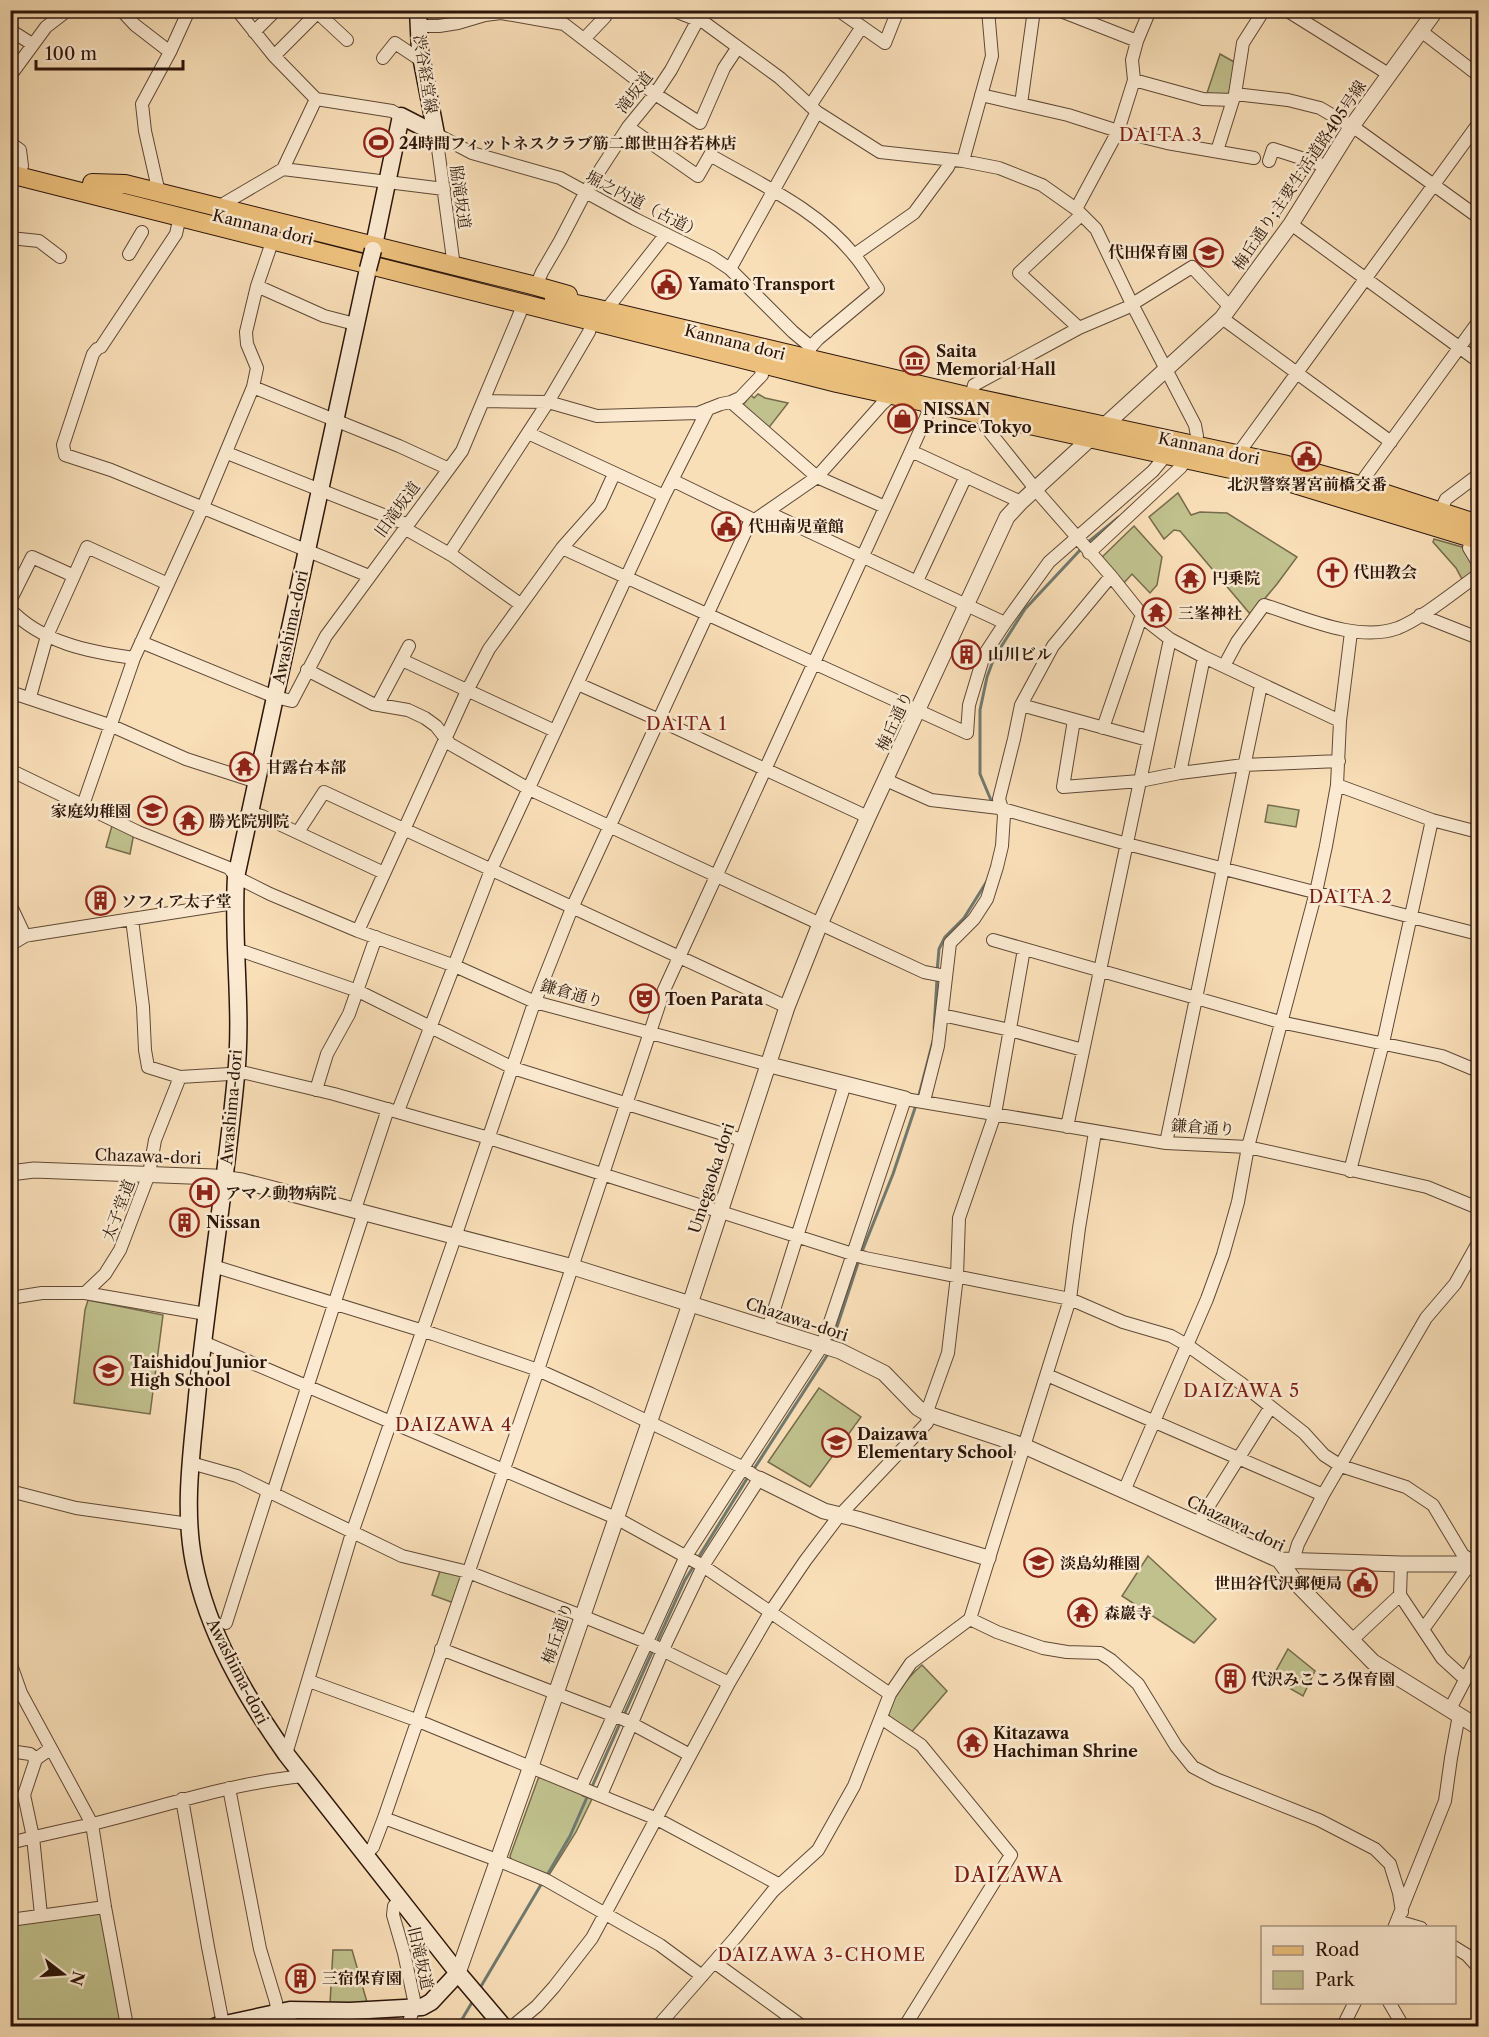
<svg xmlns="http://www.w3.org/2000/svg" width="1489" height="2037" font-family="'Libre Caslon Text','Noto Serif JP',serif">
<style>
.green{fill:#c0c18d;stroke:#766b4c;stroke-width:1.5}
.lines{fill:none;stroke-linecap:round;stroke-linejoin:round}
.stream{stroke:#70796f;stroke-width:3}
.minor-casing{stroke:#5f4836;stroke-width:14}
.tertiary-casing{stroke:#5f4836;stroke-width:17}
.secondary-casing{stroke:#2c150a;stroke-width:19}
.primary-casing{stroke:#2c150a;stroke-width:20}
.minor{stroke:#fbead1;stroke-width:12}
.tertiary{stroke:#fbead1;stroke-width:15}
.secondary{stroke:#fbead1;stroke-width:16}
.primary{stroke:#ecc07c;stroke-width:18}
.secondary-bridge-casing{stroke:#2c150a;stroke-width:19;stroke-linecap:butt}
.secondary-bridge{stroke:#fbead1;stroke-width:16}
.labels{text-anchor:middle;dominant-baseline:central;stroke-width:5;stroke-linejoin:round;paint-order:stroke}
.street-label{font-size:16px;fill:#2c150a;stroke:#fbead1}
.poi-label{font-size:16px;font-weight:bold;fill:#2c150a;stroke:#fbead1;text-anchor:start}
.neighbourhood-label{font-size:18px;letter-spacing:1.5px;fill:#7a1f14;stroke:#fbead1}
.quarter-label{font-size:20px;letter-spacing:1.5px;fill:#7a1f14;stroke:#fbead1}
</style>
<rect width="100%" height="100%" fill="#f9dfb8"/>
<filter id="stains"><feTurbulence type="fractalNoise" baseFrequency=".00333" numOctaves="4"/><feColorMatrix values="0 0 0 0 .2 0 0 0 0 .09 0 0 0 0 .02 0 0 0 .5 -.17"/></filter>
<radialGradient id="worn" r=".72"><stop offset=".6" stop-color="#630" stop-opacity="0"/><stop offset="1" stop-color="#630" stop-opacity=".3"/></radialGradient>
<!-- green -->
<path class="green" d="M1220 54 1236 63 1232 96 1207 93Z
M758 394 765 398 788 403 767 430 742 406 751 395 754 398Z
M1178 493 1191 515 1200 512 1227 513 1297 557 1277 584 1251 615 1180 531 1174 530 1164 539 1149 517Z
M1134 526 1162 557 1157 585 1150 593 1132 574 1121 586 1100 559Z
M1434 539 1462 547 1475 569 1463 581 1456 568 1433 542Z
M1268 805 1299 810 1296 827 1265 822Z
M113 822 134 833 130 854 106 847Z
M88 1300 163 1315 150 1414 74 1403 85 1310Z
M819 1388 861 1417 810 1487 768 1462Z
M1148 1556 1216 1619 1194 1643 1122 1596Z
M441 1568 458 1572 462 1581 456 1601 451 1602 432 1595Z
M1288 1649 1315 1671 1303 1696 1272 1678Z
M922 1665 947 1691 909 1735 890 1719 888 1712C895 1694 907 1678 922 1665Z
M542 1776 575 1789 583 1796 592 1799 576 1832 549 1875 511 1860 510 1856 538 1779Z
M101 1913 122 2026H11V1925Z
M333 1950H352L367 2002 330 2004Z"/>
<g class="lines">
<!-- stream -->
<path class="stream" d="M1087 543 1119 517
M993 805 980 774V710L987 677 994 658 1025 609 1082 548
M937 972 939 949 945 937 964 918 987 881
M934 1029 937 979
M918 1099 933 1041
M861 1254 893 1174 916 1105
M831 1345 859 1260
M752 1472 828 1354
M698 1558 748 1477
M656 1644 685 1580 695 1564
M624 1715 653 1650
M591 1789 621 1721
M546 1877 570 1836 588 1795
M480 1988 542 1883
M458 2026 474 1999"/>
<defs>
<path id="minor" d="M121 10 135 25 170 52
M237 10 274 56 316 99
M672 10 705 23 780 78 817 112 880 152 963 161 999 168 1042 185 1076 209 1096 229 1132 304 1195 425 1197 436 1195 445
M838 10 885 43 898 10
M1058 10 1137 41
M1286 10 1390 75
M318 13 347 40
M419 26H439L458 23 485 15 501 13 564 24 655 94 700 123 724 68 738 47
M10 30 32 44
M1421 31 1478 75
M254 32 276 10
M584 39 605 17
M274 56 320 10
M383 58 395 43 422 61
M10 76 46 27 68 10
M1134 80 1203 99 1233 100 1235 94 1288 100 1320 108 1359 131 1478 217
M1235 94 1243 43 1264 10
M981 95 1068 115 1118 131 1167 143 1254 158
M316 99 392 111 401 116
M1021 104 1034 10
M810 106 861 28
M628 127 698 176 710 155C760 184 817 209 854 255 863 265 870 278 878 289L818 339 811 347 809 352
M436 134 472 153 560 178 635 219 712 257 730 269 793 332 811 347
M436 134 453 259 451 265
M10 143 20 150 22 166
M1217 151 1233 100
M963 161 992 56 988 10
M1269 161 1273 149 1326 166
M283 169 444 189
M159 193 145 131 142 104 170 52 189 10
M224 209 225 203 283 169 316 99
M1076 209 1118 131 1134 80 1132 60 1137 41 1150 10
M1291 224 1478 361
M10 238 39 241 60 257
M129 254 142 232
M854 255 914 213 948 167 951 160
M730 269 817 112
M257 286 324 316 355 324
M536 286 542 272 560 241 585 193 628 127 655 94 671 70 703 10
M608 311 610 305 666 234
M1222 318 1391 442
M1079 328 1019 273 1081 215
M101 347 176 234 178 225
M97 349 93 354 63 445 65 455 111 470 369 576
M253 387 399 446 447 468
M971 397 974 385 1079 328 1126 308 1192 267 1230 307
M483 401 548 402 597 416 698 413 721 404 731 402 740 398 762 375 760 364
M731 402 817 477 885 507
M981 416 984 418 985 426 1041 496 1111 576 1147 621 1170 639 1204 657 1340 721
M528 433 664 496
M911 451 1021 502
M227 453 406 524
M1241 456 1243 447 1478 124
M672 480 754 520
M1362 486 1365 477 1478 322
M767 512 1005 623
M1440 512 1446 499 1478 475
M404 528 453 556 520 604
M1471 537 1469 548 1478 563
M562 548 967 733 969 705 984 655 1005 623 1049 562 1153 471 1167 454
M1089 553 1181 467 1185 458
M449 554 548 402 589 332 592 321
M917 581 966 476
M10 601 32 557 74 576
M10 609C42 643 90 652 134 658
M1420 615 1478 638
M141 642 275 697 292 701 326 636 462 451 520 313
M402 660 555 731
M1224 666 1237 642 1264 605C1303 617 1357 643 1398 628 1423 618 1455 591 1478 575
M307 670 373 704 408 710 425 718 436 726 450 744 529 789 924 972 945 976
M578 684 659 720 868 817
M10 692 112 726 186 759 257 782
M30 697 47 636 87 547 168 584
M378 704 409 646
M1021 705 1148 740
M1074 720 1063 787 1140 781 1180 773 1244 765 1339 761
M1103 728 1140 620 1143 617
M10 770 138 832 229 868 236 877 270 894 358 931 455 966 535 1002 766 1064
M1180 773 1204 657
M886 780 931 800 999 808 1127 844 1478 934
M1337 785 1432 820 1478 832
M83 805 134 658 203 507 253 387 257 368 247 344 246 332 257 286 270 248
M250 813 262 816 384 873
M298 832 324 792 787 1007
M10 904 25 936
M132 919 143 1007 145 1050 148 1067 180 1077 246 1073 334 1094 489 1138 865 1258 1070 1299 1123 1322 1171 1336 1187 1345 1242 1384 1304 1433 1324 1455 1341 1466 1406 1487 1433 1505 1463 1555 1477 1564
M358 931 467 691 489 649 562 548 600 505 614 474
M993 940 1280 1022 1442 1056 1478 1071
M10 945 25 936 30 935 234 903
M236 951 245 952 358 991 513 1068 742 1140
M942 1015 1010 1030 1083 1050
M316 1090 327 1054 349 1014 376 937
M924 1101 938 1046 950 943 974 919 987 899 997 867 1002 846 1004 815 999 799 1014 739 1021 705 1053 646 1111 576
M398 1111 491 870 664 496 708 409
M1067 1127 1170 639
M1095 1132 1079 1228 1070 1299 970 1619 997 1632 1043 1648 1067 1652 1100 1653 1111 1660 1138 1684 1176 1746 1193 1767 1216 1779 1319 1820 1375 1849 1390 1864 1399 1893 1402 1912
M1166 1143 1261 685
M1350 1171 1383 1043 1432 820
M355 1209 388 1109
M213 1266 433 1334 538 1370 591 1394 742 1467 759 1479 703 1566 667 1641 601 1795
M85 1293 206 1314
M10 1298 42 1293H85L105 1274 120 1250 149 1174 155 1140 180 1077
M768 1329 845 1084
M203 1342 616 1518 703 1566 890 1694
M1047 1375 1323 1495
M191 1463 237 1476 402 1556 468 1572 582 1616 646 1642 729 1683
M10 1491 76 1508 189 1524
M1124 1491 1207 1299 1223 1255 1238 1202 1248 1147 1316 892 1326 846 1337 785 1340 721 1351 632
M273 1493 364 1212
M1198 1523 1270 1408
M1293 1561 1298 1544 1323 1495 1426 1318 1455 1284 1478 1243
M1400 1595 1442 1658 1465 1679
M226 1623 268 1491
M1424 1628 1465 1571 1474 1564 1478 1555
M1352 1640 1400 1595 1401 1564
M441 1649 625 1720 690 1755
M10 1662 21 1693 92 1824 105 1907 127 2026
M309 1681 416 1720 657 1819 780 1885
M1450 1709 1478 1655
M881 1718 921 1745 1011 1855 905 2026
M10 1751 30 1754 36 1759
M286 1754 352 1533 452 1246 532 1009 572 908 749 524 817 477 882 404 891 396
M581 1787 686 1556 822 1346 905 1099 1166 1143 1248 1147 1427 1187 1478 1208
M229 1788 260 1949 276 2002 277 2012
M182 1799 208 1947 223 2024
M384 1818 497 1860 546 1880 660 1945 702 1976
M10 1843C37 1836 65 1830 92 1824 162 1807 231 1783 304 1776
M366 1854 373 1847 384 1818 538 1370 664 990 911 451 928 413 925 403
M401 1899 394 1906 393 1915 404 1953 414 2000V2008L408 2024 410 2026
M41 1915 33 1837 24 1795 36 1759 50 1749
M10 1920 105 1907
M1397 1921 1421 1928
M1394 1928 1445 1801 1451 1758 1459 1715
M1454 1947 1467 1955 1478 1967
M714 1962 802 2026
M1389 2002 1403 2026
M289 2026 290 2010
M513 2026 537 2006 554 1987 592 1938 729 1683 771 1611 805 1561 839 1516 927 1423 929 1406 948 1353 957 1276 959 1218 995 1114 1024 949
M658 2026 736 1937 773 1891 818 1850 854 1786 890 1694 911 1663 970 1619
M1343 2026 1355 2002"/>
<path id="tertiary" d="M766 1064 905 1099
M10 1173 34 1170 214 1177 242 1181 573 1267 840 1351 884 1373 918 1408 928 1414 1024 1446 1279 1560 1297 1584 1373 1662 1478 1727
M759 1479 824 1511 857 1519 988 1558
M1279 1560 1401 1564H1474
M458 1973 531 1766 690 1304 787 1007 820 924 868 817 1007 517 1021 502 1222 318 1291 224 1352 126 1436 10"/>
<path id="secondary" d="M418 10 420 51 436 134
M373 250 401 116 436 134
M368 269 236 877C232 943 243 1010 236 1076 226 1183 208 1289 197 1396 192 1451 183 1508 194 1563 208 1633 245 1696 286 1754L458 1973 503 2026
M216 2026 290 2010 350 2011 422 2007 431 2002 458 1973"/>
<path id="primary" d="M10 174 837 383 1281 480 1478 540
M92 183 125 184 536 286 568 295
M554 299 608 311 971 397 1283 464 1362 486 1478 524"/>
</defs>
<!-- minor casing -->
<use href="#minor" class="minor-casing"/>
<!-- tertiary casing -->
<use href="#tertiary" class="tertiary-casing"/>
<!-- secondary casing -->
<use href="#secondary" class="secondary-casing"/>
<!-- primary casing -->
<use href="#primary" class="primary-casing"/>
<!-- minor -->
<use href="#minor" class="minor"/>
<!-- tertiary -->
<use href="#tertiary" class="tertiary"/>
<!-- secondary -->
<use href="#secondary" class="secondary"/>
<!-- primary -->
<use href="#primary" class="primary"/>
<defs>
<path id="secondary-bridge" d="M368 269 373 250"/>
</defs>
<!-- secondary-bridge casing -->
<use href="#secondary-bridge" class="secondary-bridge-casing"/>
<!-- secondary-bridge -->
<use href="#secondary-bridge" class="secondary-bridge"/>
</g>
<!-- icons -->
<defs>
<symbol id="stadium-ring" viewBox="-11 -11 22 22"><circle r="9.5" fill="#fbead1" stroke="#8f2418" stroke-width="1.5"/><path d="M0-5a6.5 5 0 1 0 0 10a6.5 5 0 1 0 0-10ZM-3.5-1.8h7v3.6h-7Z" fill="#8f2418"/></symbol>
<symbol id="school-ring" viewBox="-11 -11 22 22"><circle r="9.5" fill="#fbead1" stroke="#8f2418" stroke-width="1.5"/><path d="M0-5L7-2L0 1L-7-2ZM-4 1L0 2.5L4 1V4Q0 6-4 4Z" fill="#8f2418"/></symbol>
<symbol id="civic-ring" viewBox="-11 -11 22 22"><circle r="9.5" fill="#fbead1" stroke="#8f2418" stroke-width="1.5"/><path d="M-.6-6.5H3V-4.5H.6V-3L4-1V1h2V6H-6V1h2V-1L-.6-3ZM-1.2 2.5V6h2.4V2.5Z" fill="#8f2418"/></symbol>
<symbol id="museum-ring" viewBox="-11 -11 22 22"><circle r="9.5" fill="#fbead1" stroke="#8f2418" stroke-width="1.5"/><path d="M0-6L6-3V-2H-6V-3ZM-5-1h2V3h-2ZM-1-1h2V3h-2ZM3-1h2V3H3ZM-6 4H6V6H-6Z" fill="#8f2418"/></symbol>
<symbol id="shop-ring" viewBox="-11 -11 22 22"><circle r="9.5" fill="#fbead1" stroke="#8f2418" stroke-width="1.5"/><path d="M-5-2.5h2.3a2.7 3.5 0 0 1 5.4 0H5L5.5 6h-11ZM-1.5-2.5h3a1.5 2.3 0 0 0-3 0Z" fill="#8f2418"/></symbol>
<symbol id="church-ring" viewBox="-11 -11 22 22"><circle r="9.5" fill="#fbead1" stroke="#8f2418" stroke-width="1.5"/><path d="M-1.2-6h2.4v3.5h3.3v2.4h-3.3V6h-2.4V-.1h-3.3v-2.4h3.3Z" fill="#8f2418"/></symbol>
<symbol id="temple-ring" viewBox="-11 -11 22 22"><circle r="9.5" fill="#fbead1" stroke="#8f2418" stroke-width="1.5"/><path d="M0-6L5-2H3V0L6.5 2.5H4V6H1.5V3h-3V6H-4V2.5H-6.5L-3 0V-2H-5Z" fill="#8f2418"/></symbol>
<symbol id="building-ring" viewBox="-11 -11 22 22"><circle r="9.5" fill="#fbead1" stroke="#8f2418" stroke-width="1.5"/><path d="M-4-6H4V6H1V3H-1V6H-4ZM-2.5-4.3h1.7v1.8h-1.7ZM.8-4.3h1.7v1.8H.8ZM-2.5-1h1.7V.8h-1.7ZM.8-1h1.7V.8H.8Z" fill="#8f2418"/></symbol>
<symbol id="theatre-ring" viewBox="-11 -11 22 22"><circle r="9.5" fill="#fbead1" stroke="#8f2418" stroke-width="1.5"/><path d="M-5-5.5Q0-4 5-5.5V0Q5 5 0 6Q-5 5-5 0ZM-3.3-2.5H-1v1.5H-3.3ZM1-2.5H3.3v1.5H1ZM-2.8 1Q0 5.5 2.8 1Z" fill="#8f2418"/></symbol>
<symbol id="hospital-ring" viewBox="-11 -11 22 22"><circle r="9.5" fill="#fbead1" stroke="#8f2418" stroke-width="1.5"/><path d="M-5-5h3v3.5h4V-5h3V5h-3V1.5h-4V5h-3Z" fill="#8f2418"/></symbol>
</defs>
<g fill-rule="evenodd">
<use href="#stadium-ring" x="362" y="126" width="33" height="33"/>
<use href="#school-ring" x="1192" y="236" width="33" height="33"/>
<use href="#civic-ring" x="650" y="268" width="33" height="33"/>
<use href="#museum-ring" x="898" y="344" width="33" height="33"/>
<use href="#shop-ring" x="886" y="402" width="33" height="33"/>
<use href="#civic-ring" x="1290" y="440" width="33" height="33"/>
<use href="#civic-ring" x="710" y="510" width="33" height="33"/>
<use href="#church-ring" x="1316" y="556" width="33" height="33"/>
<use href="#temple-ring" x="1174" y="562" width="33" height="33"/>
<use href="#temple-ring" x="1140" y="596" width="33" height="33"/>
<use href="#building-ring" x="950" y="638" width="33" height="33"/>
<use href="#temple-ring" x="228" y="750" width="33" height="33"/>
<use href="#school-ring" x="136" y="794" width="33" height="33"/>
<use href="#temple-ring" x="172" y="804" width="33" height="33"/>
<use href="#building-ring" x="84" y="884" width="33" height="33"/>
<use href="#theatre-ring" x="628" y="982" width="33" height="33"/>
<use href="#hospital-ring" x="188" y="1176" width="33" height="33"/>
<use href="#building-ring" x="168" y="1206" width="33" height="33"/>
<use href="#school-ring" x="92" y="1354" width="33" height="33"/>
<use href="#school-ring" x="820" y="1426" width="33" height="33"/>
<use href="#school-ring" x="1022" y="1546" width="33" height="33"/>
<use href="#civic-ring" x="1346" y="1566" width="33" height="33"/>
<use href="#temple-ring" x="1066" y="1596" width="33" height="33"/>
<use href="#building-ring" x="1214" y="1662" width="33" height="33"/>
<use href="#temple-ring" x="956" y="1726" width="33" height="33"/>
<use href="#building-ring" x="284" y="1962" width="33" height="33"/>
</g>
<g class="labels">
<!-- street labels -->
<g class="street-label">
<text transform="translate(426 74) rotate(81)">渋谷経堂線</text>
<text transform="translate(634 92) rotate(-52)">滝坂道</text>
<text transform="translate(1299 175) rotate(-56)">梅丘通り;主要生活道路405号線</text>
<text transform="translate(461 197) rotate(82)">脇滝坂道</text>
<text transform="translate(644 204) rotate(27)">堀之内道（古道）</text>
<text transform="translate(263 227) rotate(14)">Kannana dori</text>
<text transform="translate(735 342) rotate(14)">Kannana dori</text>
<text transform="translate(1209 448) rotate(12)">Kannana dori</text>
<text transform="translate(397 509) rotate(-54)">旧滝坂道</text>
<text transform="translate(290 627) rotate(-78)">Awashima-dori</text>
<text transform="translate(894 721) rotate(-65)">梅丘通り</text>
<text transform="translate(572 993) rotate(16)">鎌倉通り</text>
<text transform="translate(231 1107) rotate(-85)">Awashima-dori</text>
<text transform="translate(1203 1127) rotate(4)">鎌倉通り</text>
<text transform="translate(148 1156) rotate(2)">Chazawa-dori</text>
<text transform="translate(711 1178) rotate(-72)">Umegaoka dori</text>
<text transform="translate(118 1210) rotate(-69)">太子堂道</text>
<text transform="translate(797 1319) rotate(18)">Chazawa-dori</text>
<text transform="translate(1236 1523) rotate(26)">Chazawa-dori</text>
<text transform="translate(557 1633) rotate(-71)">梅丘通り</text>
<text transform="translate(238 1671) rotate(63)">Awashima-dori</text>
<text transform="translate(421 1958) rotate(77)">旧滝坂道</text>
</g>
<!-- poi labels -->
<g class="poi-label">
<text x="399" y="143">24時間フィットネスクラブ筋二郎世田谷若林店</text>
<text x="1188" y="252" text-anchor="end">代田保育園</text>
<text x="688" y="284">Yamato Transport</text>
<text x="936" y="351">Saita<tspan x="936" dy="18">Memorial Hall</tspan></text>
<text x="923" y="409">NISSAN<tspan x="923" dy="18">Prince Tokyo</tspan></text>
<text x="1307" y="484" text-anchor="middle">北沢警察署宮前橋交番</text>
<text x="748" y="526">代田南児童館</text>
<text x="1353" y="572">代田教会</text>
<text x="1212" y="578">円乗院</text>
<text x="1178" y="613">三峯神社</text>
<text x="988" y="654">山川ビル</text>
<text x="266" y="767">甘露台本部</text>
<text x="131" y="811" text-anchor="end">家庭幼稚園</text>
<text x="209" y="821">勝光院別院</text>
<text x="121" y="901">ソフィア太子堂</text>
<text x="665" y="999">Toen Parata</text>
<text x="225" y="1193">アマノ動物病院</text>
<text x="206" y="1222">Nissan</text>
<text x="130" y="1362">Taishidou Junior<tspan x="130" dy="18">High School</tspan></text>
<text x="857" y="1434">Daizawa<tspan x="857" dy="18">Elementary School</tspan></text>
<text x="1060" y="1563">淡島幼稚園</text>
<text x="1342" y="1583" text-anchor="end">世田谷代沢郵便局</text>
<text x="1104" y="1613">森巖寺</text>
<text x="1251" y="1679">代沢みこころ保育園</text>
<text x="993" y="1733">Kitazawa<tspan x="993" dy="18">Hachiman Shrine</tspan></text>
<text x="322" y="1978">三宿保育園</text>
</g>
<!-- neighbourhood labels -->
<g class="neighbourhood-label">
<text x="1161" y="135">DAITA 3</text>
<text x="687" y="724">DAITA 1</text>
<text x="1351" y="897">DAITA 2</text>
<text x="1242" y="1391">DAIZAWA 5</text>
<text x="454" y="1425">DAIZAWA 4</text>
<text x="822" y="1955">DAIZAWA 3-CHOME</text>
</g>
<!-- quarter labels -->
<g class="quarter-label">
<text x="1009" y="1875">DAIZAWA</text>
</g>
</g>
<!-- margin -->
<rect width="1489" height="2037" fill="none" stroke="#f9dfb8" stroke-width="36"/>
<rect x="12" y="12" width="1465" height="2013" fill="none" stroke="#2c150a" stroke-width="3"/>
<rect x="18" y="18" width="1453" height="2001" fill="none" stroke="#2c150a" stroke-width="1.5"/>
<!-- legend -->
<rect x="1261" y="1926" width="195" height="78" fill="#fbead1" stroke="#a89581" stroke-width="1.5"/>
<rect x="1273" y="1946" width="30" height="9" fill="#ecc07c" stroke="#a89581" stroke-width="1.5"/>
<text x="1315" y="1956" font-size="18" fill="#2c150a">Road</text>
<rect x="1273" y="1971" width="30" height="18" fill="#c0c18d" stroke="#a89581" stroke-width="1.5"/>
<text x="1315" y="1986" font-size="18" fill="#2c150a">Park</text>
<!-- north arrow -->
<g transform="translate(63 1974) rotate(107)" stroke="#fbead1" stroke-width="4.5" paint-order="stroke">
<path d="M0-4.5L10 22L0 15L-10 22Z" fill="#2c150a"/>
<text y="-9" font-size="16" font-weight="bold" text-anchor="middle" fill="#2c150a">N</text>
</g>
<!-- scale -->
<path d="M36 60v9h147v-9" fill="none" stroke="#2c150a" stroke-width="3"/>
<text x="45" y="60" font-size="18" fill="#2c150a" stroke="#fbead1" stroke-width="4.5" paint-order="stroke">100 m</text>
<rect width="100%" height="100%" filter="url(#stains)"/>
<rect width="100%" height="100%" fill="url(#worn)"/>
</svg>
